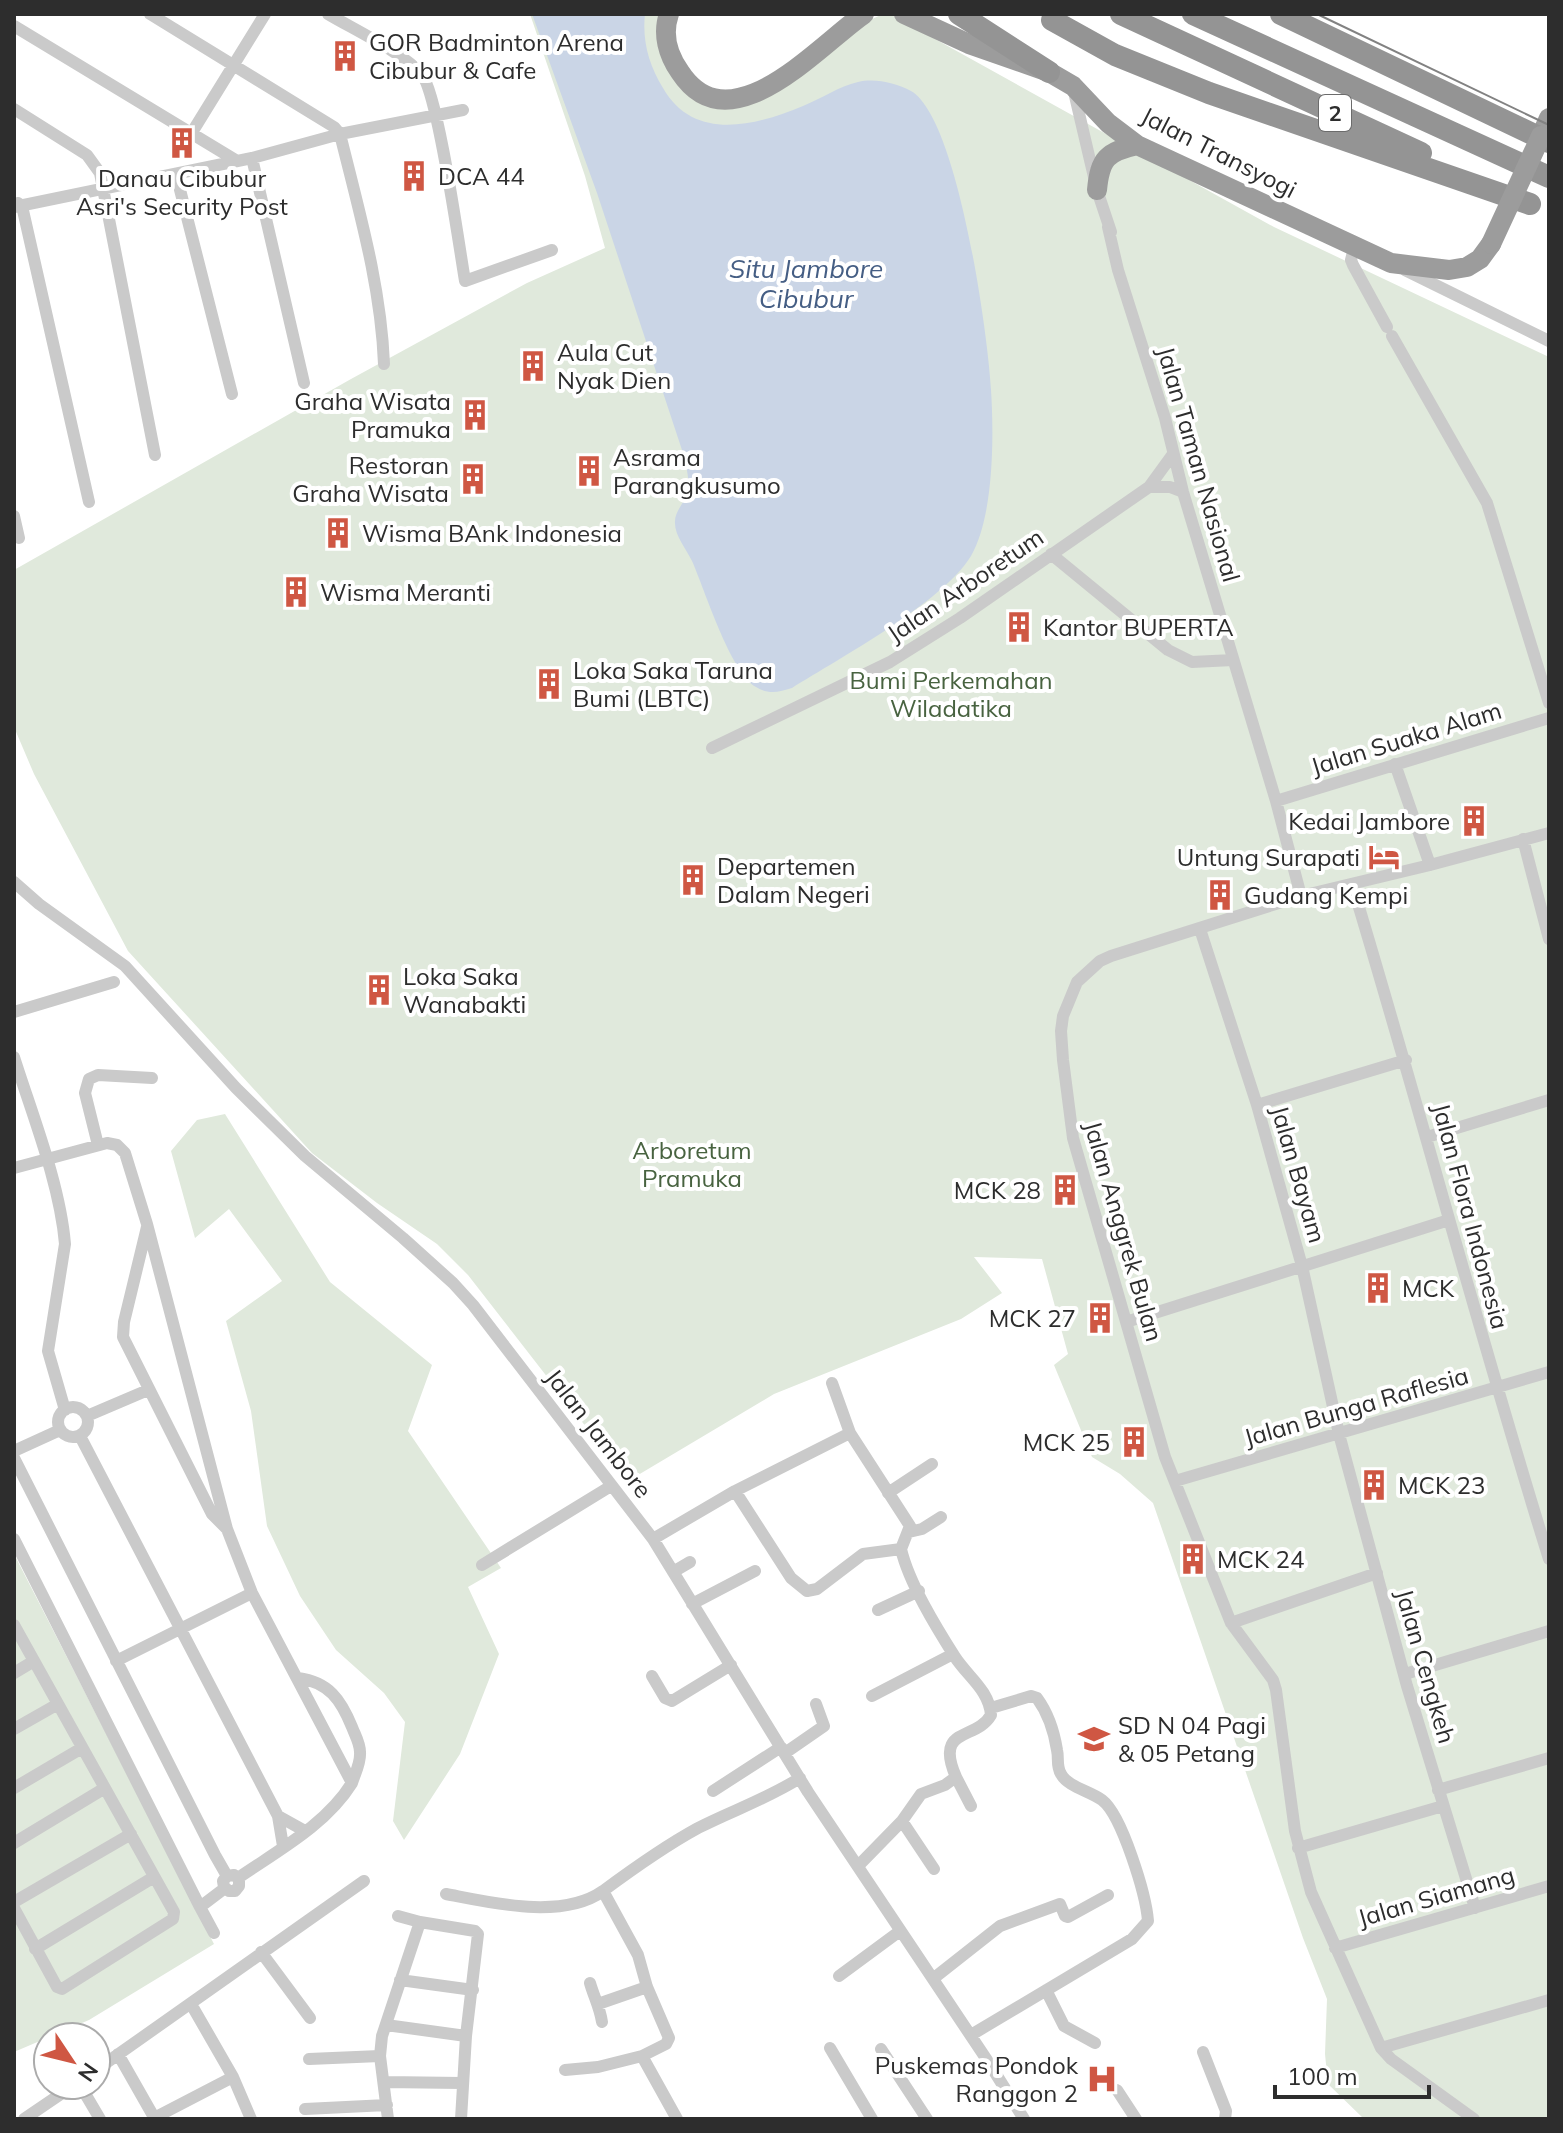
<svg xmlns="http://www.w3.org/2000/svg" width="1563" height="2133" font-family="Mulish,sans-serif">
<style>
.green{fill:#e0e9dc}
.water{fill:#cad5e6}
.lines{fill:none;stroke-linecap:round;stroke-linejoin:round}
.minor{stroke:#cacaca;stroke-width:12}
.trunk{stroke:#9c9c9c;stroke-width:20}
.motorway{stroke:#949494;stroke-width:22}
.tram{stroke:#828282;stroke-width:2}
.trunk-bridge{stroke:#9c9c9c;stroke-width:20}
.labels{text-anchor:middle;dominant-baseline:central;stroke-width:8;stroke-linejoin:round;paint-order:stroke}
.shield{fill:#fff;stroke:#6c6c6c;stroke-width:2}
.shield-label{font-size:22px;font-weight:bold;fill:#2d2d2d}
.poi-label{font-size:24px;fill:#2d2d2d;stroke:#fff;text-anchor:start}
.street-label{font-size:24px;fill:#2d2d2d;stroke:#fff}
.park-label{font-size:24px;fill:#486340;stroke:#fff}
.water-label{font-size:26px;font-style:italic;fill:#455e84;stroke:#fff}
</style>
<rect width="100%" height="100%" fill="#fff"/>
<!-- green -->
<path class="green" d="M530 14H666L664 45 724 105 739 107 794 80 857 26 883 14H890L1274 227 1549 357V2119H1364L1328 2084 1325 2054 1327 1999 1303 1938 1153 1503 1120 1474 1092 1457 1054 1365 1068 1354 1042 1259 974 1257 1002 1293 961 1319 774 1394 628 1481 468 1275 437 1244 377 1203 312 1153 128 951 34 774 14 727V570L351 379 527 283 605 248 585 176Z
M225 1114 330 1282 432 1365 408 1431 501 1568 468 1587 499 1654 460 1754 404 1840 393 1821 405 1722 384 1693 336 1650 300 1596 267 1526 251 1411 226 1321 282 1281 229 1209 195 1238 171 1151 197 1120Z
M14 1554 214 1944 89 2020 14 2052Z"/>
<!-- water -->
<path class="water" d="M532 14H645C642 41 649 65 663 88 694 142 755 126 803 106 821 99 839 86 858 82 875 78 896 83 911 91 958 118 988 334 991 390 994 436 994 516 971 556 943 602 840 658 792 688 779 692 769 695 756 687 730 672 705 590 692 561 686 548 674 535 675 521 675 511 685 502 687 493 691 479 685 463 682 450L597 193Z"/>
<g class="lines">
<!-- minor -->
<path class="minor" d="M150 14 334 127 340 134C359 211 381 286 384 364
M328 14C353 29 404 53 422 75 438 94 459 246 465 281L552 250
M14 26 237 161
M1074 92 1097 190 1111 232
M14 109 87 155 100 173 155 455
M191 134 265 14
M252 158 304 383
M176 174 232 394
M18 203 22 206 89 502
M14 207 252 158 340 134 463 110
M1108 227 1118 270 1165 418 1183 492 1276 801 1301 896
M1354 248 1351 260 1353 265 1387 327
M1405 270 1549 341
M1392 336 1487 503 1549 703
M1149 487H1170L1183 492
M14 516 19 538
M1051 554 1168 650 1192 662 1233 660
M712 748 890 662 960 618 1149 487 1173 454
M1395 764 1430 865
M1276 801 1549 718
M1523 839 1549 939
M14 882 39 904 125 966 236 1088 305 1156 403 1238 453 1283 473 1305 653 1539 808 1792 989 2063 1024 2119
M1352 884C1420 1108 1479 1335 1549 1559
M1200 929 1257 1105 1302 1266 1339 1434 1407 1686 1475 1908
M14 1012 114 982
M14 1057C32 1114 60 1184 65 1244L48 1351 65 1410
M1257 1105 1406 1060
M1427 1137 1549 1100
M98 1145 85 1093 89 1079 98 1075 152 1078
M14 1168 107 1143 117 1145 125 1153 147 1224 227 1529 252 1593 352 1783C326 1825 277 1851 238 1878
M147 1227 124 1322 123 1337 212 1514 227 1529
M1126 1322 1449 1220
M832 1383 850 1433 910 1526 901 1549C909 1583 936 1627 955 1657 968 1677 989 1690 991 1715 976 1741 934 1726 956 1777L945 1785 921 1794 902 1821 859 1865
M58 1422a15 15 0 1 1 30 0a15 15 0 1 1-30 0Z
M87 1416 148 1390
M80 1436 278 1816 283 1846
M14 1451 60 1430
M14 1458 215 1855 227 1876 234 1875 239 1879V1886L235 1891H229L224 1887 223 1881 227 1876
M1175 1481 1549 1372
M735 1491 791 1578 807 1591 817 1589 863 1554 901 1549
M888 1493 932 1464
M909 1532 922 1529 941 1517
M14 1539 200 1907 225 1888
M653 1539 735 1491 850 1433
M482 1565 611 1486
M673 1572 690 1562
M692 1604 755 1571
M878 1610 919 1591
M1231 1623 1377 1573
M14 1625 174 1912 173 1919 62 1989 57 1987 14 1908
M116 1661 252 1593
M14 1673 34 1661
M1405 1674 1549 1631
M652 1676 665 1698 672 1701 731 1665
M298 1678C329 1682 341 1700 352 1727 355 1735 360 1743 360 1752 361 1763 355 1773 352 1783
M872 1696 953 1654
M14 1729 58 1704
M785 1753 824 1726 816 1704
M956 1777 971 1806
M14 1788 82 1748
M1438 1790 1549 1758
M713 1791 781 1747
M278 1816 305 1831
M902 1821 934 1869
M14 1843 105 1788
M1298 1848 1443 1806
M446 1894C493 1903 562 1920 603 1891
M14 1902 131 1834
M200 1907 214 1933
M420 1922 475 1931 478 1934 466 2036 461 2119
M1335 1948 1549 1886
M35 1949 154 1877
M261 1952 310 2018
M839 1976 900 1931
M934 1978 1000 1926 1060 1904 1065 1916 1068 1917 1108 1895
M400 1980 473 1990
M590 1983C594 1997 600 2008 602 2022
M1046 1990 1064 2026 1095 2043
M191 2004 233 2077 251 2119
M598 2004 647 1987
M386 2025 466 2036
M971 2035 1132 1939 1148 1921C1146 1895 1122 1815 1102 1800 1090 1791 1068 1787 1061 1774 1056 1766 1059 1758 1057 1750 1054 1731 1048 1713 1037 1698L1031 1696 991 1708
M830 2048 872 2119
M1381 2048 1549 2000
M881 2049 927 2119
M1203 2052 1226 2111 1225 2119
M118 2054 155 2119
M642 2056 666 2044 669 2038 647 1987 638 1955 603 1891C634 1868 665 1846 698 1828 733 1810 765 1800 800 1778
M309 2059 380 2056
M96 2070 364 1881
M565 2070 598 2067 642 2056 677 2119
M384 2082 462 2083
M80 2085 100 2119
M1117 2090 1136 2119
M305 2109 387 2105
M154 2118 233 2077
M24 2119 74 2085
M388 2119 380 2056 382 2036 420 1922 398 1916
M1474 2119 1391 2059 1381 2048 1311 1892 1295 1831 1276 1690 1273 1680 1231 1623 1165 1457 1073 1138 1063 1060 1061 1031 1063 1016 1077 982 1100 961 1111 956 1301 896 1430 865 1549 833"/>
<!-- trunk -->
<path class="trunk" d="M669 14C662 34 668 55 680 72 730 148 818 46 864 14
M904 14 969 44 1049 72 1073 86 1108 123 1137 145 1391 263 1449 270 1467 267 1480 259 1491 244
M1541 136 1549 118
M1097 190C1100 158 1107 152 1137 145"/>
<!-- motorway -->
<path class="motorway" d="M959 14 1049 72
M1121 14 1421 153
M1193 14 1549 177
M1281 14 1549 142
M1052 20 1115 55 1209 93 1530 204"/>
<!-- tram -->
<path class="tram" d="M1317 14 1549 125"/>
<!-- trunk-bridge -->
<path class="trunk-bridge" d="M1491 244 1541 136"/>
</g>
<!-- icons -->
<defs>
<symbol id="building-bare" viewBox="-9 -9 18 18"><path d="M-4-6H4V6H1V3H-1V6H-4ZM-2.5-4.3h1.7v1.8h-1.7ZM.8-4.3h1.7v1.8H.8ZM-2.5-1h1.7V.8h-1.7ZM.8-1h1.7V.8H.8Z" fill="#cf5743" stroke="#fff" stroke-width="2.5" paint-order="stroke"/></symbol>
<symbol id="hotel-bare" viewBox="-9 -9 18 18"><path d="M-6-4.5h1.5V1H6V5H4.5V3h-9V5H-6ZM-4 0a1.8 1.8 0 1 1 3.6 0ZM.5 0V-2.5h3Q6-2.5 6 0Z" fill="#cf5743" stroke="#fff" stroke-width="2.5" paint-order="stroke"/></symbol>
<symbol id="school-bare" viewBox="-9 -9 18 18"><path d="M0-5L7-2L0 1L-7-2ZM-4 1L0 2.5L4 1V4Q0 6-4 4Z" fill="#cf5743" stroke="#fff" stroke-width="2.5" paint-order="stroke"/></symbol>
<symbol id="hospital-bare" viewBox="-9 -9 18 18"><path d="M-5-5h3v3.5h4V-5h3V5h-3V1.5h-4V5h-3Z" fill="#cf5743" stroke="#fff" stroke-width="2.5" paint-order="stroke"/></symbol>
</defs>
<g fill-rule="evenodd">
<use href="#building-bare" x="323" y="34" width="44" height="44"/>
<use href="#building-bare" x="160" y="121" width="44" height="44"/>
<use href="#building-bare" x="392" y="154" width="44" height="44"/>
<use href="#building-bare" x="511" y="344" width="44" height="44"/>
<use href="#building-bare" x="453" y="393" width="44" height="44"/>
<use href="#building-bare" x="567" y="449" width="44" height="44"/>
<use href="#building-bare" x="451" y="457" width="44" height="44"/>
<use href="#building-bare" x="316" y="511" width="44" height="44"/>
<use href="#building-bare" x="274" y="570" width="44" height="44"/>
<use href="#building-bare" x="997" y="605" width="44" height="44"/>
<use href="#building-bare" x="527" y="662" width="44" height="44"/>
<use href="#building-bare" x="1452" y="799" width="44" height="44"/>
<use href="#hotel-bare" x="1362" y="835" width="44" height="44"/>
<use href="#building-bare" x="671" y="858" width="44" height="44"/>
<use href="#building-bare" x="1198" y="873" width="44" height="44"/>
<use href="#building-bare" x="357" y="968" width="44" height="44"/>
<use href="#building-bare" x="1043" y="1168" width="44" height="44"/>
<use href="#building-bare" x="1356" y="1266" width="44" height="44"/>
<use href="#building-bare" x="1078" y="1296" width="44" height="44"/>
<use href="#building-bare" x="1112" y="1420" width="44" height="44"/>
<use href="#building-bare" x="1352" y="1463" width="44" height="44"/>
<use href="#building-bare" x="1171" y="1537" width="44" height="44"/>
<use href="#school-bare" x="1072" y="1717" width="44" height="44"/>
<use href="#hospital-bare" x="1080" y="2057" width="44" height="44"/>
</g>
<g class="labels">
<!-- shield labels -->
<rect class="shield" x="1319" y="95" width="32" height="36" rx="6"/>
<g class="shield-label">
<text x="1335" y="113">2</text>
</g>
<!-- poi labels -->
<g class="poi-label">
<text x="369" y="42">GOR Badminton Arena<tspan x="369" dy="28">Cibubur &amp; Cafe</tspan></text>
<text x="438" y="176">DCA 44</text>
<text x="182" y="178" text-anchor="middle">Danau Cibubur<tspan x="182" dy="28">Asri's Security Post</tspan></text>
<text x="557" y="352">Aula Cut<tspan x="557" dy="28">Nyak Dien</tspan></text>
<text x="451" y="401" text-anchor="end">Graha Wisata<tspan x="451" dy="28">Pramuka</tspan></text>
<text x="613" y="457">Asrama<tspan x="613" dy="28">Parangkusumo</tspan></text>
<text x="449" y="465" text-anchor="end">Restoran<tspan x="449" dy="28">Graha Wisata</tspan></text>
<text x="362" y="533">Wisma BAnk Indonesia</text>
<text x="320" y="592">Wisma Meranti</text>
<text x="1043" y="627">Kantor BUPERTA</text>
<text x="573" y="670">Loka Saka Taruna<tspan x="573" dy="28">Bumi (LBTC)</tspan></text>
<text x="1450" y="821" text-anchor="end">Kedai Jambore</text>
<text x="1360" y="857" text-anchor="end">Untung Surapati</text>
<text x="717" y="866">Departemen<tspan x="717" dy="28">Dalam Negeri</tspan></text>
<text x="1244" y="895">Gudang Kempi</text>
<text x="403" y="976">Loka Saka<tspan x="403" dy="28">Wanabakti</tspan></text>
<text x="1041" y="1190" text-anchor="end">MCK 28</text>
<text x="1402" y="1288">MCK</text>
<text x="1076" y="1318" text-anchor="end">MCK 27</text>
<text x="1110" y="1442" text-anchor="end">MCK 25</text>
<text x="1398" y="1485">MCK 23</text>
<text x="1217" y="1559">MCK 24</text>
<text x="1118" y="1725">SD N 04 Pagi<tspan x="1118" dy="28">&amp; 05 Petang</tspan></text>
<text x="1078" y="2065" text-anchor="end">Puskemas Pondok<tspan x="1078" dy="28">Ranggon 2</tspan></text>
</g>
<!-- street labels -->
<g class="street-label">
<text transform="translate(1219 152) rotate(27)">Jalan Transyogi</text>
<text transform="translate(1199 464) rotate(74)">Jalan Taman Nasional</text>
<text transform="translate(965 585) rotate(-34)">Jalan Arboretum</text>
<text transform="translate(1406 738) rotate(-17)">Jalan Suaka Alam</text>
<text transform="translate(1299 1174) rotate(74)">Jalan Bayam</text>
<text transform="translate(1471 1216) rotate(75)">Jalan Flora Indonesia</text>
<text transform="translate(1124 1231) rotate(74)">Jalan Anggrek Bulan</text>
<text transform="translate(1356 1406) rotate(-16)">Jalan Bunga Raflesia</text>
<text transform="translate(599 1433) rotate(52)">Jalan Jambore</text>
<text transform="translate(1426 1666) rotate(74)">Jalan Cengkeh</text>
<text transform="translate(1436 1896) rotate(-16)">Jalan Siamang</text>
</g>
<!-- park labels -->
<g class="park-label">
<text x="951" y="680">Bumi Perkemahan<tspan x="951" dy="28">Wiladatika</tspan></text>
<text x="692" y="1150">Arboretum<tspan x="692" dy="28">Pramuka</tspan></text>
</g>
<!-- water labels -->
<g class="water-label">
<text x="806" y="268">Situ Jambore<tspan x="806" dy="30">Cibubur</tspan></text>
</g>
</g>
<!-- border -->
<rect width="1563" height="2133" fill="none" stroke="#2d2d2d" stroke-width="32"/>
<!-- north arrow -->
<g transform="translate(72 2061) rotate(125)"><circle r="38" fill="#ffffff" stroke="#ababab" stroke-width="2"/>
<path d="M0-6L14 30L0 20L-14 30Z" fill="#cf5743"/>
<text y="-12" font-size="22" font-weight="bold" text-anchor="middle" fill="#2d2d2d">N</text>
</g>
<!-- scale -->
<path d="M1275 2085v12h154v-12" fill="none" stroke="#2d2d2d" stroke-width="4"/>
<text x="1287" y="2085" font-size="24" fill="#2d2d2d" stroke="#ffffff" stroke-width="6" paint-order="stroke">100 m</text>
</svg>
